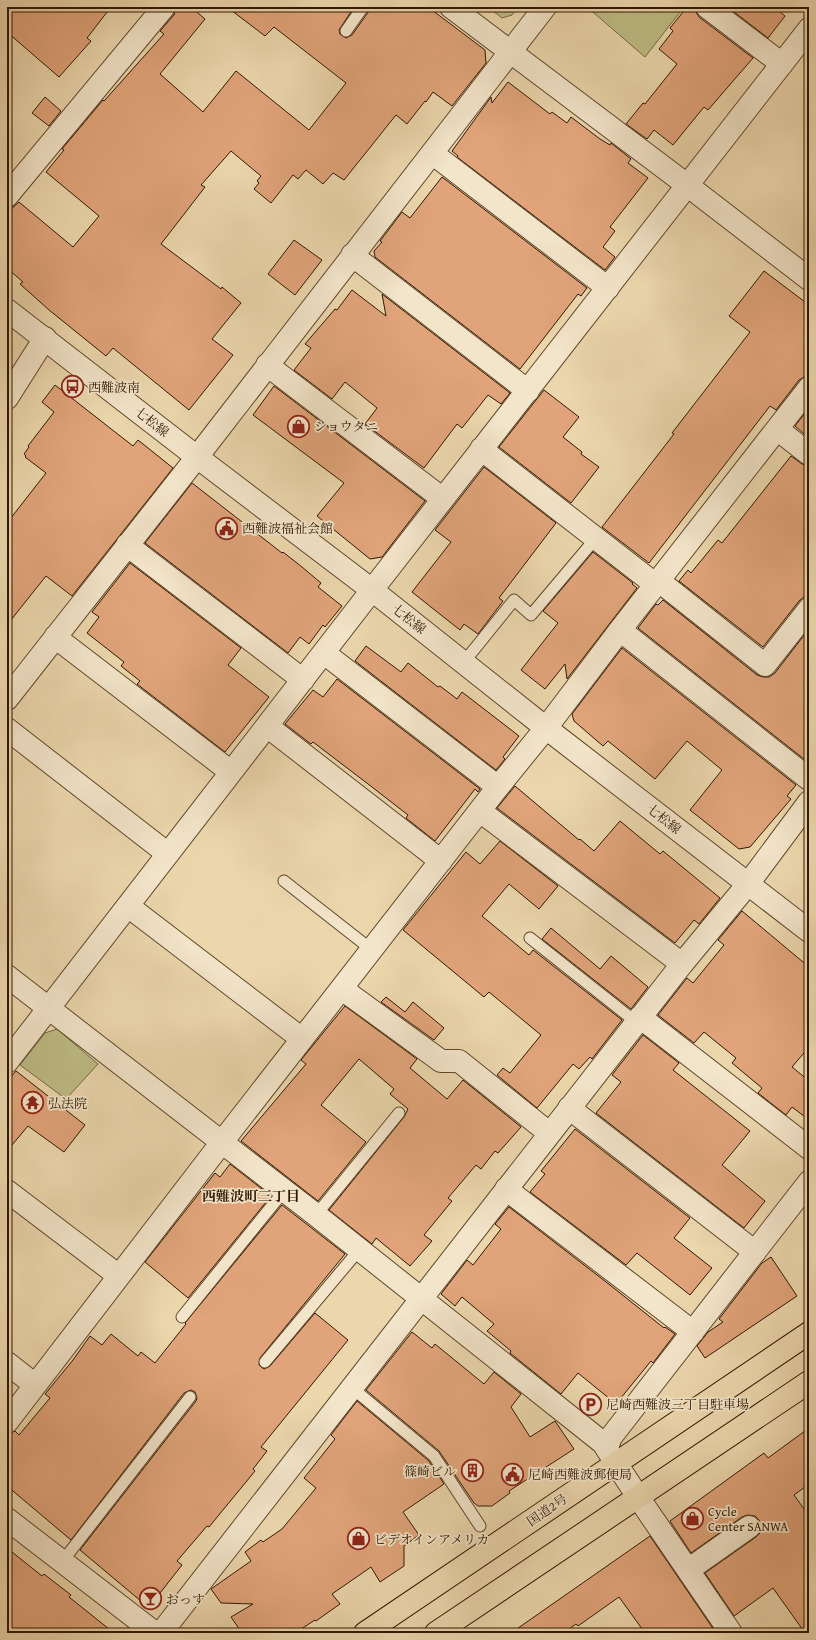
<svg xmlns="http://www.w3.org/2000/svg" width="816" height="1640" font-family="'Gentium Book Plus','Noto Serif JP',serif">
<style>
.green{fill:#bebc85;stroke:#776a42}
.building{fill:#e1a47a;stroke:#301700}
.lines{fill:none;stroke-linecap:round;stroke-linejoin:round}
.service-casing{stroke:#5f472b;stroke-width:13}
.minor-casing{stroke:#5f472b;stroke-width:24}
.tertiary-casing{stroke:#5f472b;stroke-width:24}
.trunk-casing{stroke:#301700;stroke-width:24}
.service{stroke:#f3e5ca;stroke-width:11}
.minor{stroke:#f3e5ca;stroke-width:22}
.tertiary{stroke:#f3e5ca;stroke-width:22}
.trunk{stroke:#ecd7ad;stroke-width:22}
.labels{text-anchor:middle;dominant-baseline:central;stroke-width:3.5;stroke-linejoin:round;paint-order:stroke}
.poi-label{font-size:13px;fill:#301700;stroke:#f3e5ca;text-anchor:start}
.street-label{font-size:13px;fill:#301700;stroke:#f3e5ca}
.neighbourhood-label{font-size:14px;font-weight:bold;fill:#301700;stroke:#f3e5ca}
</style>
<rect width="100%" height="100%" fill="#ecd7ad"/>
<filter id="stains"><feTurbulence type="fractalNoise" baseFrequency=".005" numOctaves="4"/><feColorMatrix values="0 0 0 0 .2 0 0 0 0 .09 0 0 0 0 .02 0 0 0 .5 -.17"/></filter>
<radialGradient id="worn" r=".72"><stop offset=".6" stop-color="#630" stop-opacity="0"/><stop offset="1" stop-color="#630" stop-opacity=".3"/></radialGradient>
<!-- green -->
<path class="green" d="M488 7H518L512 15 502 18Z
M587 7H684L645 57Z
M57 1029 98 1064 66 1099 20 1065 45 1033Z"/>
<!-- building -->
<path class="building" d="M7 7H111L87 38 91 41 59 77 7 32Z
M176 7H191L205 19 160 74 203 112 236 71 309 130 346 83 274 27 265 36 227 7H354L339 30 340 34 346 38 352 35 369 11 370 7H428L485 50 486 63 452 106 433 92 426 102 425 101 407 124 396 115 344 180 333 173 323 184 306 170 298 179 293 175 271 203 254 189 259 183 257 181 261 176 231 151 201 185 205 187 161 244 221 289 222 287 241 303 212 339 233 355 189 410 113 348 106 356 49 310 20 284 23 282 7 268V213L19 202 73 247 99 216 46 172 64 150 62 149 103 100 104 101 164 34 160 31 174 15Z
M687 7H695L696 12 699 17 753 58 708 110 704 107 673 145 654 130 647 139 626 124 643 103 645 104 677 64 659 49 673 31 670 28Z
M730 7H774L785 16 768 38 729 8Z
M508 82 550 114 552 112 567 123 571 117 600 139 610 145 611 143 631 159 628 163 648 178 610 227 615 231 603 247 615 257 605 270 457 157 458 156 452 151 491 97 492 103Z
M45 97 61 111 49 126 32 113Z
M442 177 587 288 581 296 578 294 520 369 375 257 374 251 382 242 380 241 402 212 410 218Z
M294 240 322 260 295 295 268 274Z
M764 271 809 305V376L804 377 799 380 776 410 770 406 649 563 602 527 674 434 672 433 750 332 729 316Z
M352 290 386 316 382 294 510 393 501 404 488 395 462 428 457 424 424 468 365 424 377 408 345 382 332 399 294 370 311 348 305 344 335 309 337 310Z
M55 385 133 446 138 440 173 468 72 596 46 576 7 625V523L46 473 25 457 26 456 24 454 29 447 28 446 54 412 42 402Z
M274 386 425 501 382 557 370 559 317 516 344 483 253 415Z
M544 390 579 417 563 437 582 452 581 454 599 467 571 503 499 447Z
M809 408V438L795 426Z
M791 456 802 464 809 466V592L799 601 763 647 679 581 688 570 691 573 718 540 722 543Z
M484 467 556 523 499 598 503 601 478 634 464 624 460 630 412 592 451 542 435 530Z
M192 483 282 553 283 552 302 567 321 583 318 587 342 606 325 627 323 625 309 644 300 637 288 653 145 543Z
M593 552 633 583 632 584 637 588 567 679 565 664 545 689 521 670 558 623 543 611Z
M130 563 241 648 228 665 269 697 225 752 137 684 140 681 121 666 124 662 87 633 99 617 92 612Z
M663 600 757 675 763 677H769L775 673 805 634 809 638V763L638 628 656 604 658 605Z
M366 646 401 672 408 663 438 687 440 686 457 699 462 692 519 736 503 757 505 759 496 770 355 661Z
M622 648 796 785 787 796 791 799 750 847 739 849 690 810 722 770 687 741 655 779 608 741 603 746 574 721 572 714Z
M337 679 480 789 478 792 475 789 435 841 406 818 408 815 372 787 313 742 311 744 285 724 313 690 323 697Z
M515 786 579 840 580 839 594 851 620 821 660 854 663 851 720 898 699 924 694 920 675 943 497 808Z
M500 841 558 886 539 909 509 884 482 916 529 955 533 950 622 1020 592 1059 590 1057 579 1069 573 1064 537 1108 497 1075 503 1068 510 1073 541 1035 489 992 484 997 403 930 466 852 480 864Z
M742 911 809 967V1047L792 1067 809 1081V1120L792 1107 786 1115 758 1093 762 1088 732 1063 736 1058 704 1032 694 1043 658 1015 687 978 693 983 724 945 718 940Z
M551 928 600 969 611 956 648 987 631 1009 542 939Z
M386 997 405 1012 413 1002 444 1028 434 1040 381 1002Z
M345 1006 417 1059 410 1068 447 1099 463 1080 521 1127 498 1153 495 1151 481 1169 476 1165 448 1198 452 1201 424 1235 432 1241 410 1266 376 1238 372 1244 329 1210 404 1117 408 1109 390 1094 394 1089 359 1059 321 1105 366 1142 318 1201 241 1141 306 1064 301 1060Z
M643 1035 679 1063 673 1070 750 1131 722 1165 765 1201 744 1228 596 1113 621 1082 612 1075Z
M16 1071 85 1125 64 1152 28 1126 7 1151V1081Z
M575 1129 690 1218 674 1238 712 1268 690 1295 637 1253 626 1265 530 1192 545 1174 541 1171Z
M230 1164 271 1196 188 1298 145 1262 215 1173 220 1177Z
M282 1205 345 1254 260 1358 259 1365 264 1369 270 1366 315 1313 348 1340 261 1447 267 1451 253 1469 255 1471 209 1527 207 1526 177 1561 182 1565 153 1602H142L80 1550 196 1401 197 1398 195 1392 191 1390 184 1393 71 1540 7 1486V1434L15 1431 19 1435 50 1398 45 1394 73 1360 90 1336 102 1345 111 1334 138 1356 141 1352 155 1363 186 1324 185 1323Z
M509 1207 610 1285 664 1328 665 1327 675 1334 653 1363 651 1361 616 1404 578 1373 561 1394 510 1353 511 1351 487 1331 494 1324 462 1297 455 1306 441 1294 467 1260 473 1265 501 1229 495 1224Z
M771 1257 797 1296 705 1358 697 1346 708 1332 723 1322 719 1319 762 1263Z
M412 1332 432 1348 435 1344 484 1384 494 1372 521 1394 511 1407 530 1437 555 1421 574 1449 509 1491 510 1493 492 1506H478L474 1503 439 1451 366 1390Z
M357 1401 429 1461 444 1484 403 1512 419 1535 404 1546V1566L380 1582 371 1567 332 1594 340 1604 316 1621 315 1620 295 1633H242L231 1617 253 1604 221 1603 211 1589 251 1561 245 1552 261 1540 263 1542 282 1529 316 1488 304 1478 335 1439 331 1435Z
M809 1428V1484L794 1495 809 1516V1633H805L773 1588 734 1616 705 1573 756 1537 760 1533 761 1526 759 1520 755 1516 748 1515 742 1517 691 1553 670 1521 764 1453 768 1458Z
M650 1536 714 1630 709 1633H645L619 1597 578 1626 576 1624 563 1633H511Z
M7 1548 42 1576 44 1574 71 1595 69 1597 114 1633H7Z"/>
<g class="lines">
<defs>
<path id="service" d="M346 31 363 7
M464 662 514 600 531 615 596 538
M284 881 372 950
M530 938 636 1022
M316 1215 399 1113
M182 1317 284 1191
M265 1362 359 1250
M351 1387 434 1456 480 1526
M62 1562 190 1397"/>
<path id="minor" d="M451 7 687 185 809 279
M707 7 782 64
M432 153 608 288
M7 196 164 7
M352 255 528 391
M267 365 443 499
M7 398 45 338
M777 429 809 454
M481 449 656 585
M127 545 303 680
M659 581 765 665 809 609
M620 630 809 779
M55 637 231 772
M324 653 498 787
M7 699 197 457 545 7
M267 726 441 861
M7 729 168 854
M480 811 682 964
M128 906 302 1039
M7 976 316 1215 603 1443 638 1497 731 1633
M342 989 441 1061H459L549 1133
M640 1017 809 1148
M7 1062 372 590 809 29
M569 1108 755 1252
M506 1189 693 1332
M7 1191 119 1276
M7 1363 35 1385
M7 1422 222 1142 498 787 546 728 620 630 809 388
M607 1447 611 1437 809 1182
M688 1570 749 1527
M161 1633 682 964 748 884 809 802"/>
<path id="tertiary" d="M7 310 197 457 372 590 546 728 809 931
M7 1519 155 1633"/>
<path id="trunk" d="M365 1633 809 1333
M436 1633 809 1382"/>
</defs>
<!-- service casing -->
<use href="#service" class="service-casing"/>
<!-- minor casing -->
<use href="#minor" class="minor-casing"/>
<!-- tertiary casing -->
<use href="#tertiary" class="tertiary-casing"/>
<!-- trunk casing -->
<use href="#trunk" class="trunk-casing"/>
<!-- service -->
<use href="#service" class="service"/>
<!-- minor -->
<use href="#minor" class="minor"/>
<!-- tertiary -->
<use href="#tertiary" class="tertiary"/>
<!-- trunk -->
<use href="#trunk" class="trunk"/>
</g>
<!-- icons -->
<defs>
<symbol id="bus-ring" viewBox="-11 -11 22 22"><circle r="9.5" fill="#f3e5ca" stroke="#8f2418" stroke-width="1.5"/><path d="M-5-6H5V4H4V6H2V4H-2V6H-4V4H-5ZM-3.5-4V0h7V-4ZM-3.5 1.2v1.5H-2V1.2ZM2 1.2v1.5H3.5V1.2Z" fill="#8f2418"/></symbol>
<symbol id="shop-ring" viewBox="-11 -11 22 22"><circle r="9.5" fill="#f3e5ca" stroke="#8f2418" stroke-width="1.5"/><path d="M-5-2.5h2.3a2.7 3.5 0 0 1 5.4 0H5L5.5 6h-11ZM-1.5-2.5h3a1.5 2.3 0 0 0-3 0Z" fill="#8f2418"/></symbol>
<symbol id="civic-ring" viewBox="-11 -11 22 22"><circle r="9.5" fill="#f3e5ca" stroke="#8f2418" stroke-width="1.5"/><path d="M-.6-6.5H3V-4.5H.6V-3L4-1V1h2V6H-6V1h2V-1L-.6-3ZM-1.2 2.5V6h2.4V2.5Z" fill="#8f2418"/></symbol>
<symbol id="temple-ring" viewBox="-11 -11 22 22"><circle r="9.5" fill="#f3e5ca" stroke="#8f2418" stroke-width="1.5"/><path d="M0-6L5-2H3V0L6.5 2.5H4V6H1.5V3h-3V6H-4V2.5H-6.5L-3 0V-2H-5Z" fill="#8f2418"/></symbol>
<symbol id="parking-ring" viewBox="-11 -11 22 22"><circle r="9.5" fill="#f3e5ca" stroke="#8f2418" stroke-width="1.5"/><path d="M-3.5-5.5H1a3.5 3.5 0 0 1 0 7H-1V5.5H-3.5ZM-1-3.4V-.6H.8a1.4 1.4 0 0 0 0-2.8Z" fill="#8f2418"/></symbol>
<symbol id="building-ring" viewBox="-11 -11 22 22"><circle r="9.5" fill="#f3e5ca" stroke="#8f2418" stroke-width="1.5"/><path d="M-4-6H4V6H1V3H-1V6H-4ZM-2.5-4.3h1.7v1.8h-1.7ZM.8-4.3h1.7v1.8H.8ZM-2.5-1h1.7V.8h-1.7ZM.8-1h1.7V.8H.8Z" fill="#8f2418"/></symbol>
<symbol id="bar-ring" viewBox="-11 -11 22 22"><circle r="9.5" fill="#f3e5ca" stroke="#8f2418" stroke-width="1.5"/><path d="M-6-5H6L.8 .8V4.5H3.5V6h-7V4.5H-.8V.8Z" fill="#8f2418"/></symbol>
</defs>
<g fill-rule="evenodd">
<use href="#bus-ring" x="60" y="374" width="25" height="25"/>
<use href="#shop-ring" x="286" y="414" width="25" height="25"/>
<use href="#civic-ring" x="214" y="516" width="25" height="25"/>
<use href="#temple-ring" x="20" y="1090" width="25" height="25"/>
<use href="#parking-ring" x="578" y="1392" width="25" height="25"/>
<use href="#building-ring" x="460" y="1458" width="25" height="25"/>
<use href="#civic-ring" x="500" y="1462" width="25" height="25"/>
<use href="#shop-ring" x="680" y="1506" width="25" height="25"/>
<use href="#shop-ring" x="346" y="1526" width="25" height="25"/>
<use href="#bar-ring" x="138" y="1586" width="25" height="25"/>
</g>
<g class="labels">
<!-- poi labels -->
<g class="poi-label">
<text x="88" y="387">西難波南</text>
<text x="314" y="426">ショウタニ</text>
<text x="242" y="528">西難波福祉会館</text>
<text x="48" y="1103">弘法院</text>
<text x="606" y="1404">尼崎西難波三丁目駐車場</text>
<text x="456" y="1471" text-anchor="end">篠崎ビル</text>
<text x="528" y="1474">尼崎西難波郵便局</text>
<text x="708" y="1511">Cycle<tspan x="708" dy="15">Center SANWA</tspan></text>
<text x="374" y="1539">ビデオインアメリカ</text>
<text x="166" y="1599">おっす</text>
</g>
<!-- street labels -->
<g class="street-label">
<text transform="translate(152 422) rotate(38)">七松線</text>
<text transform="translate(409 619) rotate(38)">七松線</text>
<text transform="translate(664 819) rotate(38)">七松線</text>
<text transform="translate(547 1510) rotate(-34)">国道2号</text>
</g>
<!-- neighbourhood labels -->
<g class="neighbourhood-label">
<text x="251" y="1196">西難波町三丁目</text>
</g>
</g>
<!-- margin -->
<rect width="816" height="1640" fill="none" stroke="#ecd7ad" stroke-width="24"/>
<rect x="8" y="8" width="800" height="1624" fill="none" stroke="#301700" stroke-width="2"/>
<rect x="12" y="12" width="792" height="1616" fill="none" stroke="#301700"/>
<rect width="100%" height="100%" filter="url(#stains)"/>
<rect width="100%" height="100%" fill="url(#worn)"/>
</svg>
